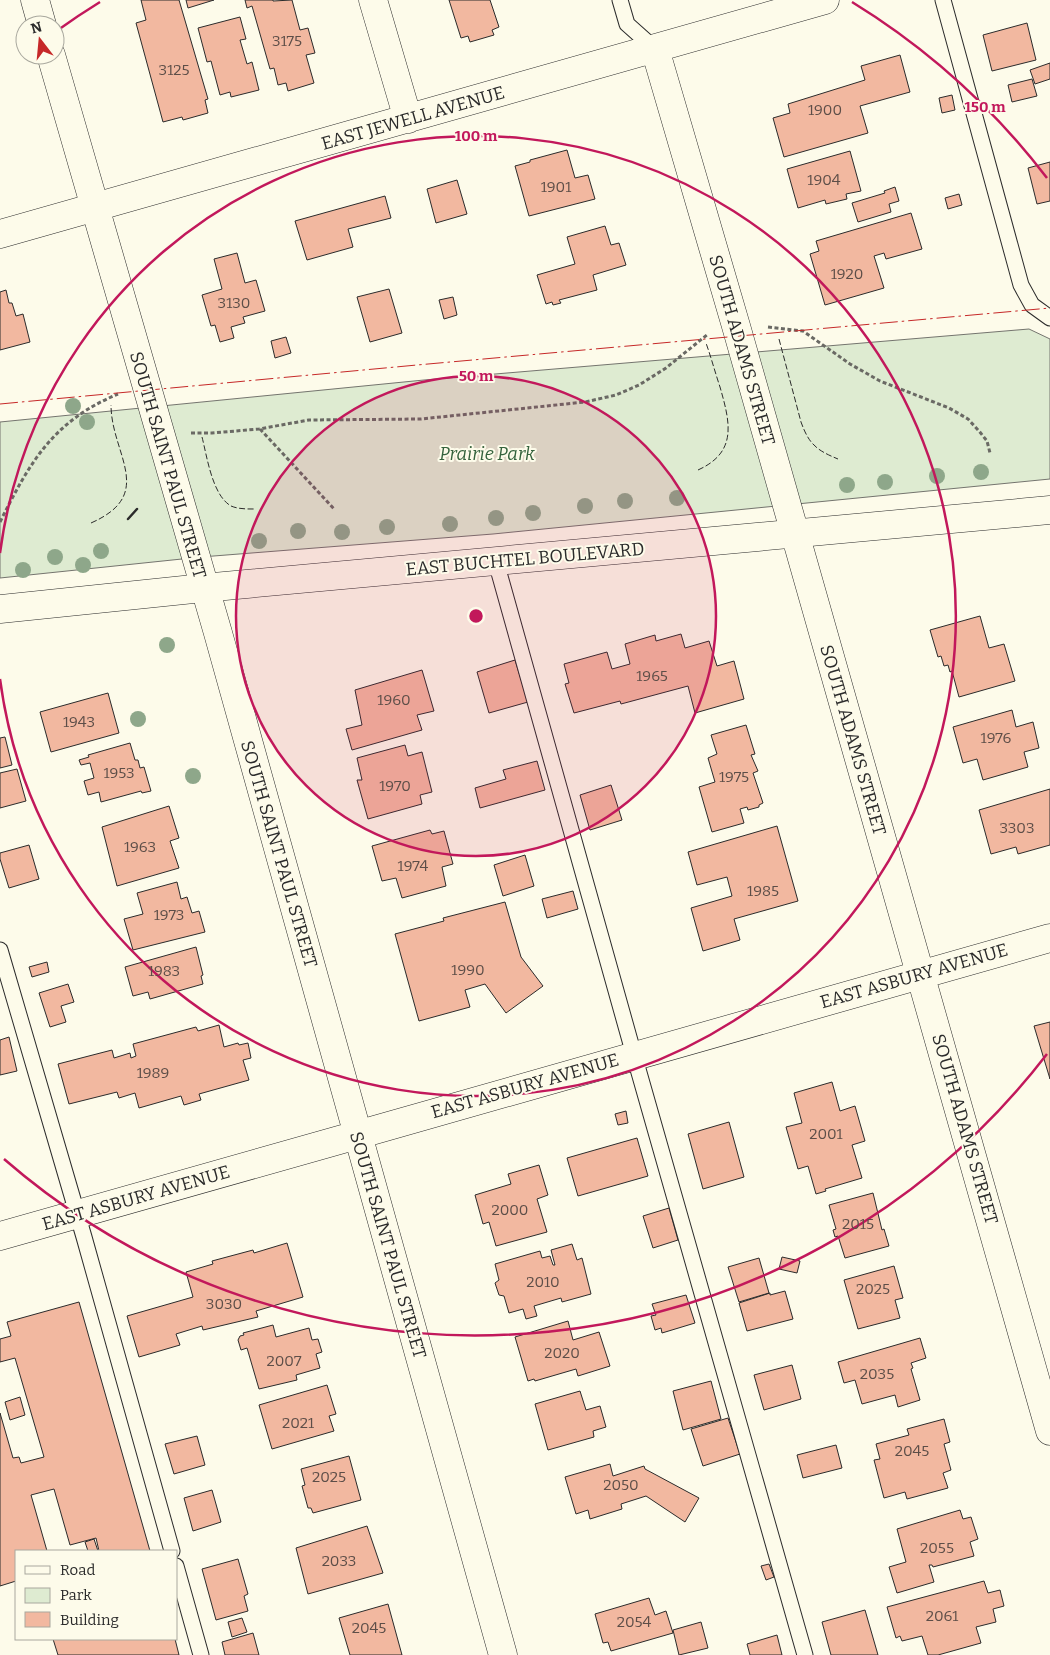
<svg xmlns="http://www.w3.org/2000/svg" width="1050" height="1655" font-family="Bitter,serif">
<style>
.green{fill:#deebd1;stroke:#74746e}
.building{fill:#f2b8a0;stroke:#2b2b2b}
.lines{fill:none;stroke-linecap:round;stroke-linejoin:round}
.service-casing{stroke:#2b2b2b;stroke-width:17}
.minor-casing{stroke:#2b2b2b;stroke-width:29}
.tertiary-casing{stroke:#2b2b2b;stroke-width:29}
.secondary-casing{stroke:#2b2b2b;stroke-width:29}
.path{stroke:#6a6964;stroke-width:3;stroke-dasharray:4 2.5;stroke-linecap:butt}
.service{stroke:#fdfbea;stroke-width:15}
.minor{stroke:#fdfbea;stroke-width:28}
.tertiary{stroke:#fdfbea;stroke-width:28}
.secondary{stroke:#fdfbea;stroke-width:28}
.fence{stroke:#2b2b2b;stroke-width:1;stroke-dasharray:6 2.5;stroke-linecap:butt}
.wall{stroke:#2b2b2b;stroke-width:2.5}
.power{stroke:#c62828;stroke-width:1;stroke-dasharray:18 4 2.5 4;stroke-linecap:butt}
.tree{fill:#8ea78a}
.ring{fill:none;stroke:#c2185b;stroke-width:2.5}
.labels{text-anchor:middle;dominant-baseline:central;stroke-width:4;stroke-linejoin:round;paint-order:stroke}
.number-label{font-size:15px;fill:#5d4e48}
.street-label{font-size:18px;fill:#2b2b2b;stroke:#fdfbea}
.park-label{font-size:18px;font-style:italic;fill:#34623c;stroke:#fdfbea}
.centre{fill:#c2185b;stroke:#fdfbea;stroke-width:2.5}
.ring-label{font-size:15px;text-anchor:middle;font-weight:bold;fill:#c2185b;stroke:#fdfbea;stroke-width:4;stroke-linejoin:round;paint-order:stroke}
</style>
<rect width="100%" height="100%" fill="#fdfbea"/>
<!-- green -->
<path class="green" d="M1029 329 1050 339V479L493 534 201 557 0 578V422L424 380Z"/>
<!-- building -->
<path class="building" d="M141 0H179L208 99 205 100 208 113 183 120 182 117 163 122 136 23 146 20Z
M186 0H214L188 8Z
M245 0H273V1L292 0 300 30 308 28 315 53 306 55 314 83 288 91 286 83 278 85 274 68 270 69 252 6 247 8Z
M449 0H490L499 27 492 30 494 35 470 42 468 36 461 38Z
M240 17 246 39 240 40 247 64 252 62 259 90 231 97 230 92 220 95 211 61 207 62 198 28Z
M1027 23 1036 60 992 71 983 35Z
M900 55 910 92 860 106 868 133 784 157 773 118 790 113 788 104 865 80 861 66Z
M1050 63V79L1035 84 1030 70Z
M1032 79 1037 96 1012 102 1008 85Z
M952 95 955 110 942 113 939 98Z
M567 150 575 178 588 175 595 199 529 216 515 166 530 162V160Z
M850 151 861 191 846 194 847 199 826 204 825 200 798 208 787 169Z
M1050 162V201L1037 204 1028 168Z
M457 180 467 214 436 223 427 189Z
M895 187 899 201 889 204 891 212 858 222 852 203 885 193 884 191Z
M959 194 962 205 948 209 945 198Z
M385 196 391 218 348 229 353 247 307 260 295 221Z
M911 213 922 249 886 259 884 253 874 256 884 288 825 305 810 254 819 251 816 241Z
M605 226 611 245 619 243 626 265 593 275 597 290 559 300 561 303 553 305 552 302 546 304 537 275 575 264 567 237Z
M237 253 245 283 256 280 265 311 243 317 245 323 231 327 234 338 220 342 215 325 211 326 202 295 222 289 214 259Z
M389 289 402 333 370 342 357 297Z
M6 290 9 303H12L16 316 23 314 30 342 0 350V292Z
M453 297 457 315 444 319 439 300Z
M286 337 291 353 275 358 271 341Z
M980 616 989 648 1004 644 1015 681 959 697 952 671 950 672 948 665 944 666 941 656 938 657 930 630Z
M681 634 685 648 709 641 717 666 734 661 744 699 695 713 688 686 621 704 620 701 574 713 565 684 569 683 564 664 607 652 612 669 630 664 625 644 655 635 656 641Z
M515 660 528 702 489 713 477 672Z
M422 670 434 711 417 715 422 730 352 750 346 729 362 725 355 690Z
M108 693 119 733 51 752 40 712Z
M1012 710 1016 727 1033 722 1039 748 1024 752 1028 767 983 780 977 759 963 763 953 727Z
M746 725 755 754 751 755 758 771 753 773 763 803 759 805V807L748 810 747 807 740 809 744 823 712 832 699 787 715 782 708 758 717 754 711 735Z
M5 737 12 765 0 768V738Z
M130 743 135 760H138L140 768 144 767 151 791 142 793 141 791 101 802 99 792 88 795 84 781 94 778 90 763 81 765 79 760 89 757 88 755Z
M405 745 408 756 422 752 432 792 420 795 422 804 368 819 357 780H362L357 758Z
M537 761 545 790 480 808 475 788 506 779 503 770Z
M17 769 26 801 0 808V773Z
M611 785 622 820 590 830 580 795Z
M1050 789V845L1018 854 1016 847 991 854 979 810Z
M169 806 179 838 170 841 179 868 117 886 102 827Z
M777 826 798 901 734 919 740 940 703 951 691 908 732 896 727 877 697 885 688 852Z
M430 830 432 834 444 831 453 864 442 867 446 886 402 898 396 878 382 881 372 846Z
M29 845 39 879 9 888 0 859V853Z
M525 855 534 886 503 896 494 865Z
M177 882 181 899 187 897 192 913 199 911 205 932 133 950 124 919 143 914 137 893Z
M573 891 578 909 547 918 542 899Z
M505 902 521 957 543 986 506 1013 485 984 465 990 470 1007 419 1021 395 934 444 921 443 918Z
M196 947 203 975 201 976 203 984 150 999 148 992 133 996 125 967Z
M47 962 49 972 32 977 29 967Z
M68 984 74 1002 61 1006 66 1022 50 1027 39 993Z
M1050 1022V1079L1034 1026Z
M219 1025 224 1047 238 1043 239 1045 248 1043 251 1058 243 1060 249 1080 199 1094 201 1100 184 1105 181 1096 139 1108 135 1093 119 1098 117 1092 69 1104 58 1064 112 1050 114 1058 130 1053 131 1058 136 1056 133 1044 196 1027 198 1031Z
M9 1037 17 1071 0 1075V1040Z
M832 1082 840 1111 855 1106 865 1141 852 1145 862 1178 825 1189 826 1191 816 1194 808 1166 798 1169 786 1127 802 1123 794 1093Z
M626 1111 628 1123 618 1125 615 1114Z
M729 1122 744 1177 703 1189 688 1134Z
M637 1138 648 1176 578 1196 567 1158Z
M539 1165 548 1195 537 1199 547 1232 496 1246 489 1222 483 1224 475 1195 511 1184 508 1174Z
M873 1193 882 1230 884 1229 889 1246 845 1258 838 1236 835 1237 833 1230 836 1229 829 1205Z
M669 1208 678 1240 653 1248 643 1216Z
M287 1243 303 1297 256 1311 258 1317 203 1330 202 1326 176 1334 180 1345 139 1357 127 1316 193 1297 186 1272 213 1264 212 1261 253 1250 254 1253Z
M572 1244 577 1260 582 1258 591 1294 562 1302 561 1298 534 1306 537 1316 526 1319 523 1309 509 1313 504 1296 499 1295 495 1283 499 1280 495 1264 540 1251 542 1258 550 1256 553 1265H555L551 1250Z
M782 1257 800 1261 797 1273 779 1269Z
M759 1258 769 1293 739 1302 728 1267Z
M894 1266 903 1298 895 1300 900 1318 858 1329 844 1280Z
M785 1291 793 1319 747 1331 739 1303 770 1293V1295Z
M686 1295 695 1323 662 1333 661 1328 655 1330 651 1316 656 1315 652 1304Z
M79 1302 150 1551H99L96 1538 70 1545 54 1489 31 1495 47 1551H16V1581L0 1586V1413L13 1458 19 1457 21 1463 44 1457 15 1358 0 1362V1339L11 1336 7 1322Z
M568 1321 573 1340 599 1332 610 1366 578 1376 576 1369 535 1381 534 1379 528 1381 515 1337Z
M273 1325 276 1337 309 1328 312 1340 318 1339 322 1352 316 1354 320 1368 296 1375 297 1380 259 1389 247 1348 241 1350 238 1340 240 1336 244 1335 243 1333Z
M920 1338 926 1358 911 1363 913 1368 911 1369 920 1400 898 1407 895 1395 862 1404 855 1380 844 1383 838 1362Z
M792 1365 801 1399 764 1410 754 1375Z
M711 1381 721 1419 683 1430 673 1391Z
M327 1385 336 1414 329 1416 334 1431 272 1449 259 1405Z
M580 1391 586 1410 600 1406 606 1427 593 1431 594 1437 548 1450 535 1404Z
M20 1397 25 1415 10 1420 5 1402Z
M728 1418 740 1454 703 1466 691 1429Z
M944 1419 950 1442 944 1444 951 1470 943 1473 948 1488 907 1499 905 1492 884 1498 874 1460 880 1459 876 1444 909 1435 907 1429Z
M197 1436 205 1465 174 1474 165 1444Z
M836 1445 842 1468 803 1478 797 1455Z
M349 1456 361 1500 313 1513 311 1508H308L302 1486 305 1485 301 1469Z
M610 1464 613 1476 644 1466 645 1469 699 1498 685 1522 646 1496 621 1504 622 1509 590 1519 588 1510 576 1514 565 1477Z
M212 1490 221 1522 193 1531 184 1498Z
M960 1510 963 1519 971 1517 978 1539 970 1542 974 1556 933 1567 932 1565H929L934 1582 897 1593 889 1567 906 1562 897 1529Z
M367 1526 383 1573 308 1594 296 1548Z
M94 1539 98 1551H88L85 1542Z
M238 1559 248 1594 244 1596 248 1611 216 1620 202 1569Z
M769 1564 774 1577 766 1580 761 1566Z
M984 1581 988 1593 1000 1590 1004 1606 993 1609 996 1622 976 1627 981 1643 938 1655H928L922 1636 902 1641 900 1636 896 1638 887 1607Z
M649 1598 655 1615 666 1611 673 1633 611 1651 608 1642 603 1643 595 1614Z
M388 1604 402 1655H350L339 1618Z
M865 1610 878 1655H831L822 1622Z
M242 1618 247 1632 232 1637 228 1622Z
M701 1622 708 1648 679 1655 673 1630Z
M253 1633 259 1655H225L222 1642Z
M777 1635 782 1655H750L747 1644Z
M53 1639H175L179 1655H58Z"/>
<g class="lines">
<defs>
<path id="service" d="M620 0 627 24 655 49
M943 0 1021 285 1032 305 1050 318
M496 562 634 1055 805 1655
M0 950 84 1237 172 1551
M176 1566 201 1655"/>
<path id="minor" d="M373 0 408 119
M655 49 736 326 1050 1431
M0 234 825 0
M357 1135 1050 938"/>
<path id="tertiary" d="M35 0 42 25
M51 55 218 633 503 1655
M0 1236 357 1135"/>
<path id="secondary" d="M0 609 203 588 1050 510"/>
</defs>
<!-- service casing -->
<use href="#service" class="service-casing"/>
<!-- minor casing -->
<use href="#minor" class="minor-casing"/>
<!-- tertiary casing -->
<use href="#tertiary" class="tertiary-casing"/>
<!-- secondary casing -->
<use href="#secondary" class="secondary-casing"/>
<!-- path -->
<path class="path" d="M768 327 803 331 850 364 880 381 949 408 968 419 979 431 987 441 990 453
M260 429 335 510
M191 433H212L259 429 309 420 421 419 585 402 616 395 639 385 666 368 708 334
M0 522C30 462 53 421 118 394"/>
<!-- service -->
<use href="#service" class="service"/>
<!-- minor -->
<use href="#minor" class="minor"/>
<!-- tertiary -->
<use href="#tertiary" class="tertiary"/>
<!-- secondary -->
<use href="#secondary" class="secondary"/>
<!-- fence -->
<path class="fence" d="M779 339 801 422C809 444 816 450 838 459
M202 437C207 456 212 495 231 506 238 509 246 509 254 509
M698 470C738 452 730 422 720 387 715 372 711 357 706 343
M91 523C157 494 111 454 111 405"/>
<!-- wall -->
<path class="wall" d="M128 519 137 509"/>
<!-- power -->
<path class="power" d="M0 404 417 365 1050 308"/>
</g>
<!-- trees -->
<g class="tree">
<circle cx="73" cy="406" r="8"/>
<circle cx="87" cy="422" r="8"/>
<circle cx="981" cy="472" r="8"/>
<circle cx="937" cy="476" r="8"/>
<circle cx="885" cy="482" r="8"/>
<circle cx="847" cy="485" r="8"/>
<circle cx="677" cy="498" r="8"/>
<circle cx="625" cy="501" r="8"/>
<circle cx="585" cy="506" r="8"/>
<circle cx="533" cy="513" r="8"/>
<circle cx="496" cy="518" r="8"/>
<circle cx="450" cy="524" r="8"/>
<circle cx="387" cy="527" r="8"/>
<circle cx="298" cy="531" r="8"/>
<circle cx="342" cy="532" r="8"/>
<circle cx="259" cy="541" r="8"/>
<circle cx="101" cy="551" r="8"/>
<circle cx="55" cy="557" r="8"/>
<circle cx="83" cy="565" r="8"/>
<circle cx="23" cy="570" r="8"/>
<circle cx="167" cy="645" r="8"/>
<circle cx="138" cy="719" r="8"/>
<circle cx="193" cy="776" r="8"/>
</g>
<!-- distance rings -->
<circle cx="476" cy="616" r="240" fill="#c2185b" fill-opacity=".12"/>
<g class="ring">
<circle cx="476" cy="616" r="240"/>
<path d="M0 553A480 480 0 1 1 0 679"/>
<path d="M1047 1054A720 720 0 0 1 4 1159M58 30A720 720 0 0 1 100 2M852 2A720 720 0 0 1 1047 178"/>
</g>
<g class="labels">
<!-- number labels -->
<g class="number-label">
<text x="287" y="41">3175</text>
<text x="174" y="70">3125</text>
<text x="825" y="110">1900</text>
<text x="824" y="180">1904</text>
<text x="556" y="187">1901</text>
<text x="847" y="274">1920</text>
<text x="234" y="303">3130</text>
<text x="652" y="676">1965</text>
<text x="394" y="700">1960</text>
<text x="79" y="722">1943</text>
<text x="996" y="738">1976</text>
<text x="119" y="773">1953</text>
<text x="734" y="777">1975</text>
<text x="395" y="786">1970</text>
<text x="1017" y="828">3303</text>
<text x="140" y="847">1963</text>
<text x="413" y="866">1974</text>
<text x="763" y="891">1985</text>
<text x="169" y="915">1973</text>
<text x="468" y="970">1990</text>
<text x="164" y="971">1983</text>
<text x="153" y="1073">1989</text>
<text x="826" y="1134">2001</text>
<text x="510" y="1210">2000</text>
<text x="858" y="1224">2015</text>
<text x="543" y="1282">2010</text>
<text x="873" y="1289">2025</text>
<text x="224" y="1304">3030</text>
<text x="562" y="1353">2020</text>
<text x="284" y="1361">2007</text>
<text x="877" y="1374">2035</text>
<text x="298" y="1423">2021</text>
<text x="912" y="1451">2045</text>
<text x="329" y="1477">2025</text>
<text x="621" y="1485">2050</text>
<text x="937" y="1548">2055</text>
<text x="339" y="1561">2033</text>
<text x="942" y="1616">2061</text>
<text x="634" y="1622">2054</text>
<text x="369" y="1628">2045</text>
</g>
<!-- street labels -->
<g class="street-label">
<text transform="translate(413 118) rotate(-16)">EAST JEWELL AVENUE</text>
<text transform="translate(742 350) rotate(74)">SOUTH ADAMS STREET</text>
<text transform="translate(168 465) rotate(74)">SOUTH SAINT PAUL STREET</text>
<text transform="translate(525 559) rotate(-5)">EAST BUCHTEL BOULEVARD</text>
<text transform="translate(853 740) rotate(74)">SOUTH ADAMS STREET</text>
<text transform="translate(279 854) rotate(74)">SOUTH SAINT PAUL STREET</text>
<text transform="translate(914 976) rotate(-16)">EAST ASBURY AVENUE</text>
<text transform="translate(525 1086) rotate(-16)">EAST ASBURY AVENUE</text>
<text transform="translate(965 1129) rotate(74)">SOUTH ADAMS STREET</text>
<text transform="translate(136 1198) rotate(-16)">EAST ASBURY AVENUE</text>
<text transform="translate(388 1245) rotate(74)">SOUTH SAINT PAUL STREET</text>
</g>
<!-- park labels -->
<g class="park-label">
<text x="487" y="454">Prairie Park</text>
</g>
</g>
<circle cx="476" cy="616" r="8" class="centre"/>
<g class="ring-label">
<text x="985" y="112">150 m</text>
<text x="476" y="141">100 m</text>
<text x="476" y="381">50 m</text>
</g>
<!-- legend -->
<rect x="15" y="1550" width="162" height="90" fill="#fdfbea" stroke="#a9a89e"/>
<rect x="25" y="1566" width="25" height="8" fill="#fdfbea" stroke="#a9a89e"/>
<text x="60" y="1575" font-size="15" fill="#2b2b2b">Road</text>
<rect x="25" y="1588" width="25" height="15" fill="#deebd1" stroke="#a9a89e"/>
<text x="60" y="1600" font-size="15" fill="#2b2b2b">Park</text>
<rect x="25" y="1612" width="25" height="15" fill="#f2b8a0" stroke="#a9a89e"/>
<text x="60" y="1625" font-size="15" fill="#2b2b2b">Building</text>
<!-- north arrow -->
<g transform="translate(40 40) rotate(344)"><circle r="24" fill="#fdfbea" stroke="#a9a89e"/>
<path d="M0-4L9 19L0 12L-9 19Z" fill="#c62828"/>
<text y="-8" font-size="14" font-weight="bold" text-anchor="middle" fill="#2b2b2b">N</text>
</g>
</svg>
